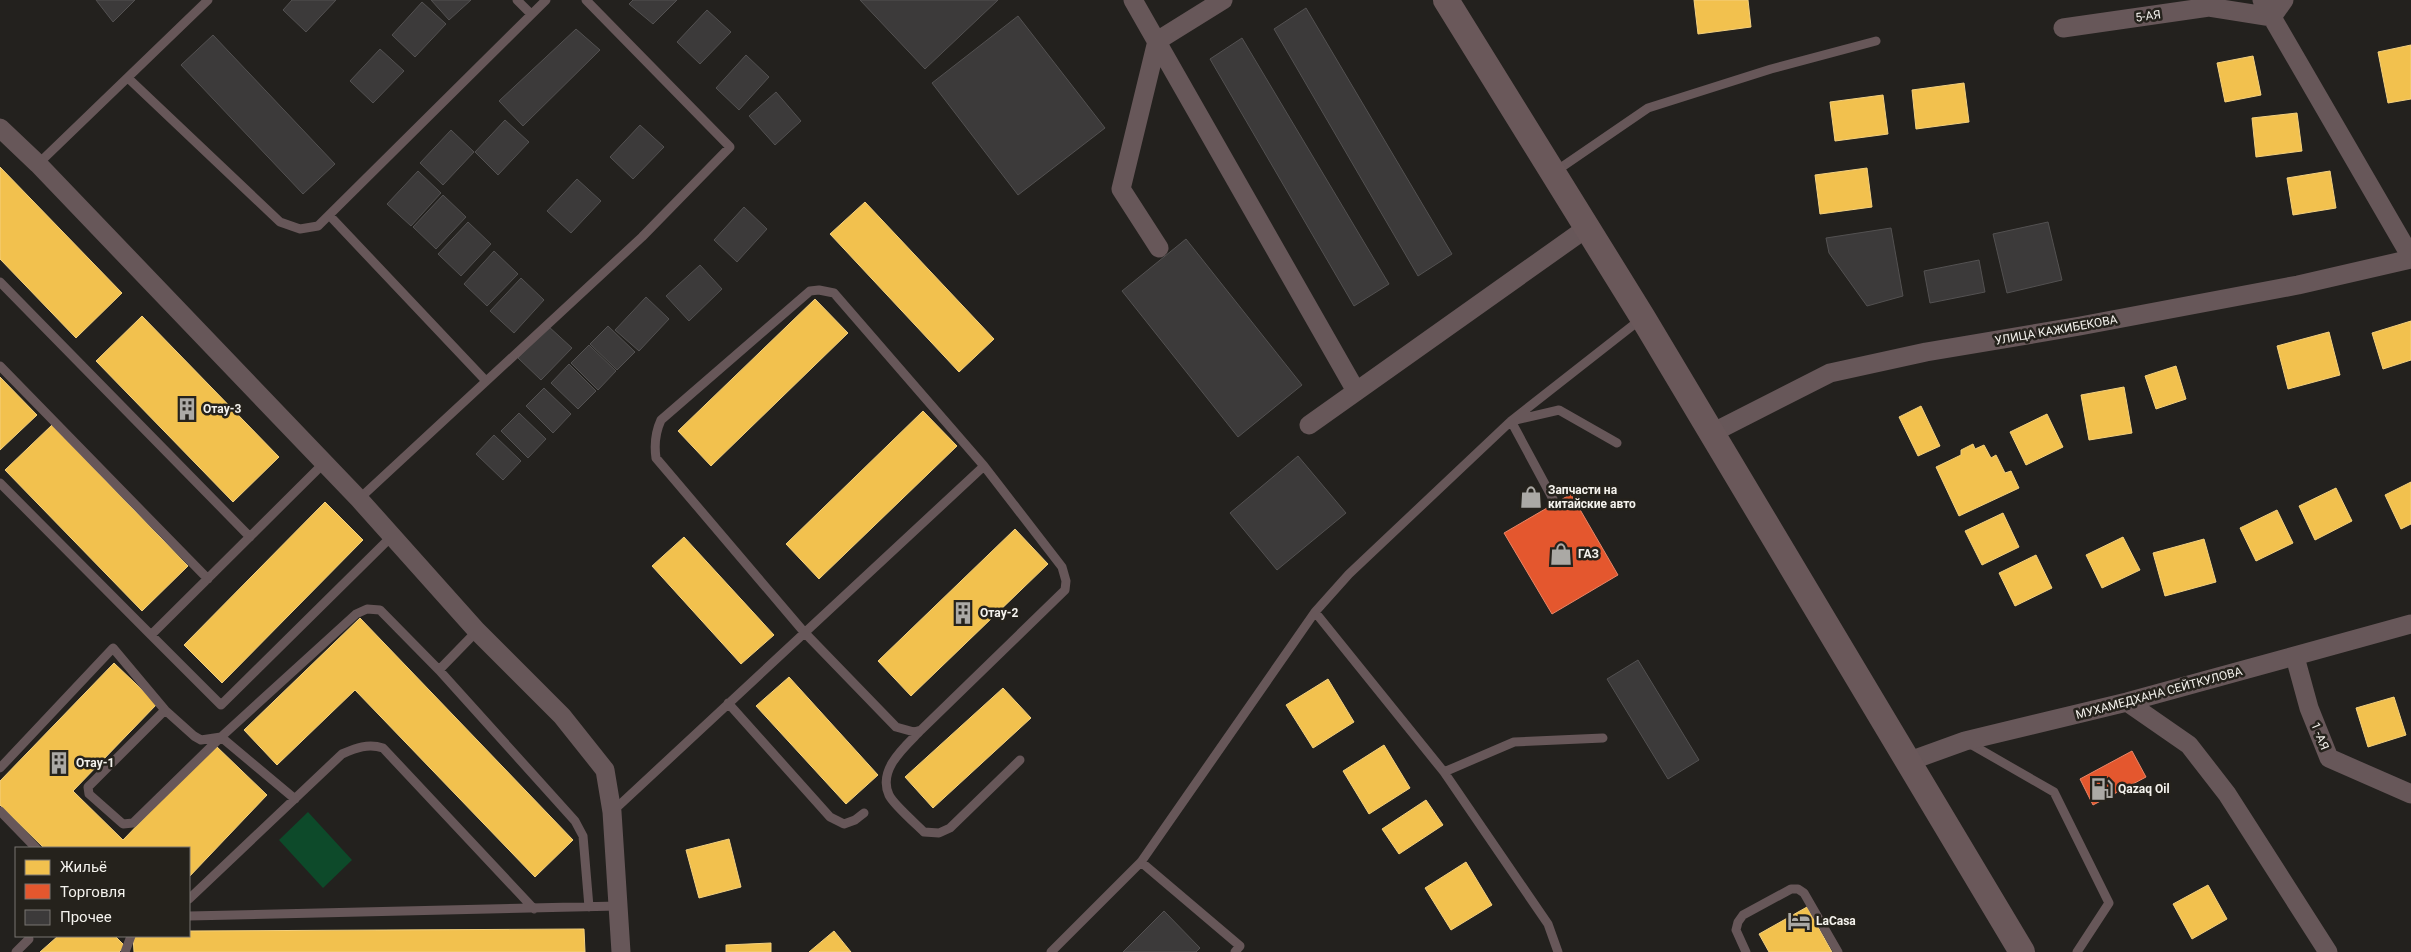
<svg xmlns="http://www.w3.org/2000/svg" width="2411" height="952" font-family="Roboto,sans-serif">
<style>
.green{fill:#0d4a2a}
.homes{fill:#f2c14e;stroke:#f3d07e}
.shops{fill:#e4572e;stroke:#e98667}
.building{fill:#3c3a3a;stroke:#535151}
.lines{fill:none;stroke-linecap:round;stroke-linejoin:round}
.service{stroke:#675759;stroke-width:9}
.minor{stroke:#675759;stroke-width:19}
.secondary{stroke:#6a585a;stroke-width:26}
.labels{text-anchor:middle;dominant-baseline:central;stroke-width:5;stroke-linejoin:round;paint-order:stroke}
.street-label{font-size:12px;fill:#f4f2ed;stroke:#25221c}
.poi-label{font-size:12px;font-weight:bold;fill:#f4f2ed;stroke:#25221c;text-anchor:start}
</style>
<rect width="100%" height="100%" fill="#23211e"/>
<!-- green -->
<path class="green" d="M308 812 352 860 323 888 279 840Z"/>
<!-- homes -->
<path class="homes" d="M1694 0H1748L1751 27 1698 34Z
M2411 45V99L2388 103 2378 52Z
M2253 56 2261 95 2225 102 2217 63Z
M1964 83 1969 122 1916 129 1912 90Z
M1883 95 1888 134 1835 141 1830 102Z
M2297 113 2302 151 2256 157 2252 118Z
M0 167 122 293 76 338 0 259Z
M1867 168 1872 207 1820 214 1815 175Z
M2330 171 2336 208 2293 215 2287 178Z
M865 202 994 339 959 372 830 234Z
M815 299 848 333 711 466 678 431Z
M142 316 279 457 233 502 96 361Z
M2411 321V360L2383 369 2372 333Z
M2329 332 2340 375 2288 389 2277 346Z
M2176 366 2186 399 2156 409 2145 376Z
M0 377 37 415 0 450Z
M2124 387 2132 433 2089 440 2081 395Z
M1921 406 1940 446 1918 456 1899 417Z
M923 411 957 446 819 579 786 544Z
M2047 414 2063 447 2026 465 2010 432Z
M52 425 188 566 142 611 5 470Z
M1973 444 1975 449 1984 445 1991 458 1996 455 2005 473 2011 471 2019 488 1959 516 1936 467 1961 455V450Z
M2411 482V524L2401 529 2385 495Z
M2336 488 2352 521 2315 540 2299 506Z
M325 502 363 540 222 683 184 645Z
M2277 510 2293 543 2256 561 2240 528Z
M2003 513 2019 547 1982 565 1965 531Z
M1015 529 1048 564 911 696 878 661Z
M684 537 774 635 741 664 652 566Z
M2123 537 2140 570 2102 588 2086 555Z
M2204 539 2216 582 2165 596 2153 553Z
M2036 555 2052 588 2015 606 1999 573Z
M360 618 573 840 535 877 355 690 277 765 244 730Z
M114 663 157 704 73 791 123 840 215 745 267 795 189 877V848H44L0 805V781Z
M789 677 878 775 846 804 756 706Z
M1328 679 1354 722 1313 748 1286 705Z
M1003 688 1031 718 933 808 905 777Z
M2394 697 2406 735 2368 747 2356 708Z
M1384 745 1410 788 1369 814 1343 771Z
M1426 800 1443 825 1399 854 1382 829Z
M729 839 741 887 699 898 686 850Z
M1466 862 1492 905 1451 930 1425 888Z
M2208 885 2227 919 2192 939 2173 904Z
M1807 907 1832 952H1769L1759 934Z
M584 929 585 952H134L133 936H189V931Z
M834 931 851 952H809Z
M58 936H115L125 946 119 952H40Z
M771 943V952H726V945Z"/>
<!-- shops -->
<path class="shops" d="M1571 494 1618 575 1552 614 1504 533Z
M2132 751 2146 777 2093 805 2080 779Z"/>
<!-- building -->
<path class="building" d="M96 0H135L113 22Z
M292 0H336L306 32 283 10Z
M431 0H471L449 20Z
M633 0H677L653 24 629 4Z
M860 0H998L925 69Z
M422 2 446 24 415 57 392 35Z
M1306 8 1452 254 1418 276 1274 29Z
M707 10 731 32 700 64 677 42Z
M1018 16 1105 128 1018 195 932 83Z
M576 29 600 50 523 126 499 101Z
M213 35 335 164 303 194 181 65Z
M1242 38 1389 284 1354 306 1210 59Z
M380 49 404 71 373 103 350 81Z
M746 55 769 77 739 110 716 88Z
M776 92 801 121 775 145 749 116Z
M505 120 529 142 498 175 475 152Z
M640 125 664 147 633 179 610 157Z
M451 130 474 152 443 185 420 163Z
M418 171 441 193 411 226 387 204Z
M577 179 601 201 571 233 547 211Z
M443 195 466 217 436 249 413 227Z
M744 207 767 229 737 262 714 240Z
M468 222 491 244 461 276 438 254Z
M2048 222 2062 280 2007 293 1993 234Z
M1891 228 1903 296 1867 306 1829 253 1826 238Z
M1186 239 1302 385 1238 437 1122 291Z
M494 251 518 274 487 306 464 284Z
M1979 260 1985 292 1930 303 1924 271Z
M700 265 722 289 689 321 666 296Z
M521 278 544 300 514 333 490 311Z
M646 297 669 319 639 351 615 330Z
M548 326 572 348 541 380 518 358Z
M608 326 635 352 617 370 590 344Z
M589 345 616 371 598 390 571 363Z
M569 364 596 391 578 409 551 383Z
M544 388 571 414 553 433 526 406Z
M519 413 546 439 528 458 501 431Z
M494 435 521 461 503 480 476 454Z
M1298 456 1346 513 1277 570 1230 513Z
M1638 660 1699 760 1668 779 1607 679Z
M1164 911 1200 948 1196 952H1123Z"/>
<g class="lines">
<!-- service -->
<path class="service" d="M517 0 531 14
M128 78 280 222 300 229 318 226 546 0
M38 164 208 0
M1556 171 1648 108 1771 69 1876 41
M329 215 486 381
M0 282 250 537
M0 366 208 579
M0 483 151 635 324 463
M359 499 642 237 730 147 586 0
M1553 499 1511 421 1559 410 1617 443
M1315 612 1444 772 1548 924 1558 952
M151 635 221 705 392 536
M439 670 575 821 583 836 589 907
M728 703 830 817 844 824 855 820 864 813
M165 710 194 736 201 740 221 737 356 614 367 609 380 610 439 670 477 631
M921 730C906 746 877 769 889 795 893 804 916 824 924 832L939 833 950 828 1020 760
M1967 742 2054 792 2109 903 2077 952
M0 768 113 648 165 710 88 787 89 794 123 824 133 823 221 737 295 799
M1444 772 1514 742 1603 738
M0 811 36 848
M613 811 984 466 834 293 819 290 810 291 661 420C655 433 654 444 656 458L804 632 896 727 914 732 921 730 1065 590 1066 581 1062 567 984 466
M1141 862 1240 946 1235 952
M189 899 342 754C356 748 368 743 383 748L534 909
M189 916 618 906
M16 952 29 939
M125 952 131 936
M1051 952 1141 862 1315 612 1349 574 1511 421 1641 319
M1746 952 1736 930 1738 922 1743 915 1791 889H1798L1804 893 1838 952"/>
<!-- minor -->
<path class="minor" d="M1133 0 1356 391
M2262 0 2411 257
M2063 28 2209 7 2272 17 2284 0
M0 128 38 164 359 499 477 631 562 716 605 770 612 812 621 952
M1159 248 1121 189 1157 41 1223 0
M1309 425 1588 227
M1712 433 1830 373 1926 352 2080 326 2298 285 2411 259
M2295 657 2309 708 2329 758 2411 794
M2127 702 2189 745 2227 794 2328 952
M1907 762 1965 741 2127 702 2411 624"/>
<!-- secondary -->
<path class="secondary" d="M1446 0 1643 318 2022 952"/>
</g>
<!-- icons -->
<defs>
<symbol id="building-bare" viewBox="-9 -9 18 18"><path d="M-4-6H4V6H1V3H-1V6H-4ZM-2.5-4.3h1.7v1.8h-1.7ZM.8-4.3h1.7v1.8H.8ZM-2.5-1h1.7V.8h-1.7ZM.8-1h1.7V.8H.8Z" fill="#aba9a5" stroke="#25221c" stroke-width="2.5" paint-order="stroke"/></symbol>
<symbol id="shop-bare" viewBox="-9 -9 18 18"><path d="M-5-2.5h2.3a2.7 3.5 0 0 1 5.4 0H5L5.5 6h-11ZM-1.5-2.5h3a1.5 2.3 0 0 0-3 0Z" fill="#aba9a5" stroke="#25221c" stroke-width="2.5" paint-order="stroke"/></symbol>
<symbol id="fuel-bare" viewBox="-9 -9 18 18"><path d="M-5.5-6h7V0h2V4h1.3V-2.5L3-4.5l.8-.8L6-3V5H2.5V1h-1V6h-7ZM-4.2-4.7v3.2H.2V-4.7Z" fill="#aba9a5" stroke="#25221c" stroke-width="2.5" paint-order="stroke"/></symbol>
<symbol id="hotel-bare" viewBox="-9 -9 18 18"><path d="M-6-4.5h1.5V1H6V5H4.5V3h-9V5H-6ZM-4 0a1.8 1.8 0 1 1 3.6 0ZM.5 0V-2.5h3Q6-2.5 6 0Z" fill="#aba9a5" stroke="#25221c" stroke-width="2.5" paint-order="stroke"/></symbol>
</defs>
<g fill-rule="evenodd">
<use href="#building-bare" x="171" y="393" width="32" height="32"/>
<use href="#shop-bare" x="1515" y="481" width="32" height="32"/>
<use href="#shop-bare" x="1545" y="538" width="32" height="32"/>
<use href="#building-bare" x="947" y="597" width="32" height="32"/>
<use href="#building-bare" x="43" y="747" width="32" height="32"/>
<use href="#fuel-bare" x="2086" y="773" width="32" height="32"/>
<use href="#hotel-bare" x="1783" y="905" width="32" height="32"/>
</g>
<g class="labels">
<!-- street labels -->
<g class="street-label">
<text transform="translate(2148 16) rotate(-8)">5-АЯ</text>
<text transform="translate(2056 330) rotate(-10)">УЛИЦА КАЖИБЕКОВА</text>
<text transform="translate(2159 693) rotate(-15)">МУХАМЕДХАНА СЕЙТКУЛОВА</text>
<text transform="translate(2320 736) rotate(68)">1 -АЯ</text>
</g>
<!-- poi labels -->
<g class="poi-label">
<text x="203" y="409">Отау-3</text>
<text x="1548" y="490">Запчасти на<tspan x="1548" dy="14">китайские авто</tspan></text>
<text x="1578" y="554">ГАЗ</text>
<text x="980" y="613">Отау-2</text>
<text x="76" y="763">Отау-1</text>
<text x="2118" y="789">Qazaq Oil</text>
<text x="1816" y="921">LaCasa</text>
</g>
</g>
<!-- legend -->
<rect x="15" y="847" width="175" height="90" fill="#25221c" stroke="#787570"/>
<rect x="25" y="860" width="25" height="15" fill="#f2c14e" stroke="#787570"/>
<text x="60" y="872" font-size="15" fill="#f4f2ed">Жильё</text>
<rect x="25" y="884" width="25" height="15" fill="#e4572e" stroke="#787570"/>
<text x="60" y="897" font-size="15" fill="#f4f2ed">Торговля</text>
<rect x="25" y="910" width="25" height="15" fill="#3c3a3a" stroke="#787570"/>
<text x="60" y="922" font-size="15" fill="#f4f2ed">Прочее</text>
</svg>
